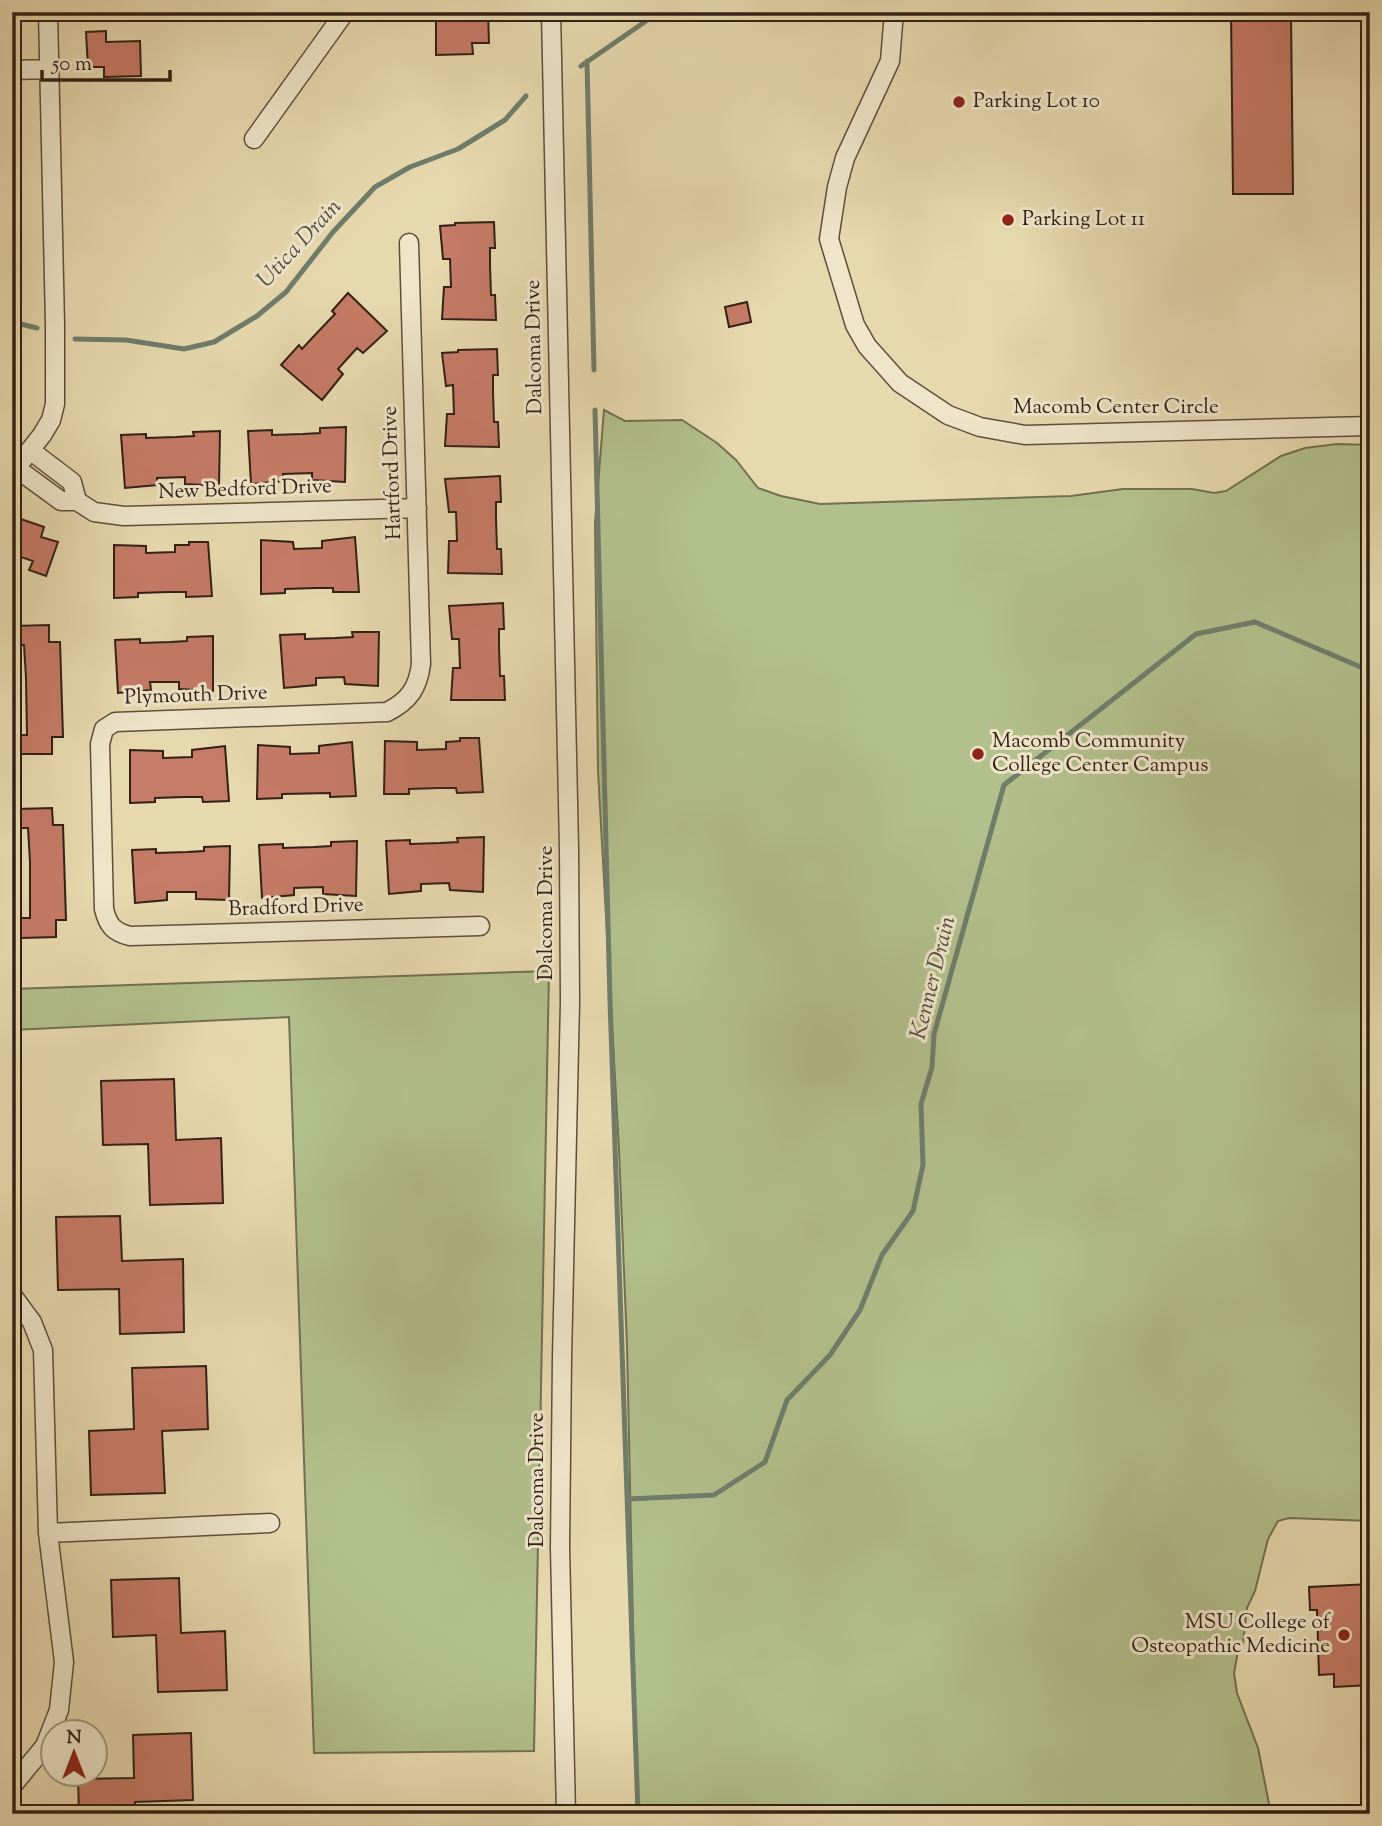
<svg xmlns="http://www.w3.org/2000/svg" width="1382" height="1826" font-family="'Sorts Mill Goudy',serif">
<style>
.green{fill:#b2c08c;stroke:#727050;stroke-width:2}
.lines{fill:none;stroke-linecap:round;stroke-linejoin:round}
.stream{stroke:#6f7d6b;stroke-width:5}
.building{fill:#c67b67;stroke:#322015;stroke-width:2}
.minor-casing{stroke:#5f4e3b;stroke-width:21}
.minor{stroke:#efe6ca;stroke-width:18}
.poi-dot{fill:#8f2418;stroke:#efe6ca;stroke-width:2.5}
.labels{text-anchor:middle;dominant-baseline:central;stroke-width:6;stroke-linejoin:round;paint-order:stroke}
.poi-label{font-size:21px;fill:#322015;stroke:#efe6ca;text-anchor:start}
.street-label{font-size:21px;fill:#322015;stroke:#efe6ca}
.water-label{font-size:23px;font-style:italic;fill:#514e40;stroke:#efe6ca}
</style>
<rect width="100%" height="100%" fill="#e7d9ae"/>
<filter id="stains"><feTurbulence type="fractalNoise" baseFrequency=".00286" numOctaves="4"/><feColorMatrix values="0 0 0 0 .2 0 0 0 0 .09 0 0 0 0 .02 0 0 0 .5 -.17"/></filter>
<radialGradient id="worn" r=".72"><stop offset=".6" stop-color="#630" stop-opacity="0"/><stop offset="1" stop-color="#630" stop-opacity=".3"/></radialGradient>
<!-- green -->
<path class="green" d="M604 410 625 421 682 420 717 443 736 460 758 488 781 496 820 504 1071 496 1123 489H1192L1214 493 1226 491 1281 456 1305 448 1337 444 1370 445V1521L1289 1518 1278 1521 1268 1539 1255 1591 1247 1608 1243 1643 1238 1651 1234 1673 1237 1693 1258 1748 1271 1814H637L627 1345 619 1150 598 771 595 523Z
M549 971 534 1751 314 1753 289 1017 12 1030V989Z"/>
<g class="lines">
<!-- stream -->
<path class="stream" d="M587 61 594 370
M581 66 659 12
M12 322 37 328
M75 339 126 340 184 349 214 342 257 316 286 292 333 232 375 187 410 167 458 149 505 120 526 96
M595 410 610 1001 638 1814
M628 1499 714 1495 765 1462 787 1400 830 1355 860 1310 882 1255 913 1211 923 1165 921 1104 932 1067 934 1034 1004 785 1196 634 1255 622 1370 671"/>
</g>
<!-- building -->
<path class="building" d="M469 12H488L489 43H472L473 54 436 55V19L469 18Z
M1231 12H1291L1293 194H1233Z
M106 31V42L140 41 141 76 104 77V67H88L86 32Z
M494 222 495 248H490V265L491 295H495L496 320 442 319 444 287H451L450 259H443L440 226 455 225V223Z
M348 293 387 331 363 353 357 348 338 369 343 374 322 400 281 365 299 345 302 349 314 336 335 314 332 311Z
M747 302 751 322 729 327 725 307Z
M497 349 498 375H493V392L494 422H498L499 447 445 446 447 414H454L453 385 446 386 442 353 458 352V350Z
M346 427 345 482 312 480V473L283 474V481L251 484 248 431 272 430V435L303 434 320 433V428Z
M220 431 219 486 185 484V477L157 478V485L125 488 121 435 146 434V438L176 437 194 436 193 432Z
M500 476 501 502H496V519L497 549H501L502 574 448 573 449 541H457L456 512H449L445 479Z
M12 516 44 527 41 537 58 542 46 576 29 570 33 561 12 554Z
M355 537 359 592H333V588H316L285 589V593L261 594V540L293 542 294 549 322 548V541Z
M189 542H208L212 596 186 597V592H168L138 593V597L114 598V545L146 546V553L175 552V545H189Z
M503 603 504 629H499V646L500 676H504L505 700H451L453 668H460L459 639H452L449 606Z
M49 625V642H60L63 737H52V754H17V735H27L26 678 24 645H14V626Z
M352 632H379L378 686 345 684 344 677 316 678V685L284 688 280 635 305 634V639L335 638 353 637Z
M213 636V691L179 689V682H150L151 690 118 693 115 640 140 639V643L170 642 187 641V637Z
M460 738H479L483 792 457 793 456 788H439L409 789V794H384L385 741 417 742V750L446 749V742L460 741Z
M352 742 356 796 330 797V793L282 794V798L257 799 258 745 290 747V754L319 753V746Z
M225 746 229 801 203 802 202 797H185L155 798V802L130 803V750L163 751V758L192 757V750Z
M52 808 53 825H63L66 920H56V937L21 938 20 918H30V862L28 828H17V809Z
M484 837 483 892 450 890 449 883 421 884V891L389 894 386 841 410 840V844L440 843 458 842 457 838Z
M357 841 356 896 323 894V887L294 888V895L262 898 259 845 283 844V848L314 847 331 846V842Z
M230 846 229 900 196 899V892H167V900L135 903 132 850 156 849V853L187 852 204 851V847Z
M174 1079 176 1140 221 1138 223 1203 150 1205 148 1144 103 1145 101 1081Z
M120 1216 122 1261 183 1259 184 1332 120 1334 119 1289 58 1290 56 1217Z
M206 1366 208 1429 162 1431 165 1493 91 1495 89 1431 134 1429 132 1368Z
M179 1578 181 1633 225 1631 227 1690 158 1692 156 1635 113 1637 111 1580Z
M1370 1584V1685L1334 1687V1674L1319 1675 1317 1610H1310L1309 1587Z
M191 1733 193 1800 135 1802V1814H79L78 1779 134 1778 133 1735Z"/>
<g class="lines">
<defs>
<path id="minor" d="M551 12 569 849 570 1002 562 1358 560 1548 566 1814
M894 12 890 61 845 158 837 187 829 239 855 325 867 346 900 383 948 415 980 427 1025 435 1370 426
M12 70 50 69
M254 139 345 12
M409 243 421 664C418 688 409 701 387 712L115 722 104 729 100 744 104 909C108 926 114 932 130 936L480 926
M16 468 61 501H77L72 482 30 450
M12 473 42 435 51 420 55 404V325L48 12
M77 501 94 512 124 516 417 508
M12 1295 32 1322 43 1350 48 1533 64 1662 59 1710 45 1746 12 1786
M48 1533 270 1523"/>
</defs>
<!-- minor casing -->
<use href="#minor" class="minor-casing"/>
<!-- minor -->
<use href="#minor" class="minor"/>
</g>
<!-- markers -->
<g class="poi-dot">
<circle cx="959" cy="102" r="7"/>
<circle cx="1008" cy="220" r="7"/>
<circle cx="978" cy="754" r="7"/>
<circle cx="1344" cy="1635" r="7"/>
</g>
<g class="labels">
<!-- poi labels -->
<g class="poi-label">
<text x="973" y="102">Parking Lot 10</text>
<text x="1022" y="220">Parking Lot 11</text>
<text x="992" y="742">Macomb Community<tspan x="992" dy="24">College Center Campus</tspan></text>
<text x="1330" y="1623" text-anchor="end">MSU College of<tspan x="1330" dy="24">Osteopathic Medicine</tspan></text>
</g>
<!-- street labels -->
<g class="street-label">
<text transform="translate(535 347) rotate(-91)">Dalcoma Drive</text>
<text x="1116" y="408">Macomb Center Circle</text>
<text transform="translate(393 473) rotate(-92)">Hartford Drive</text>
<text transform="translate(245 490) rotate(-2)">New Bedford Drive</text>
<text transform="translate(196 696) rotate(-2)">Plymouth Drive</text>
<text transform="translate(296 908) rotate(-2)">Bradford Drive</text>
<text transform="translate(547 913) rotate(-90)">Dalcoma Drive</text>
<text transform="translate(538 1480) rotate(-90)">Dalcoma Drive</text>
</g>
<!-- water labels -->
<g class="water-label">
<text transform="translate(300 244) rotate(-47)">Utica Drain</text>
<text transform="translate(934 978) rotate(-76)">Kenner Drain</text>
</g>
</g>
<!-- margin -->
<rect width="1382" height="1826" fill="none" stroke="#e7d9ae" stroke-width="42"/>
<rect x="14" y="14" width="1354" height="1798" fill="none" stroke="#322015" stroke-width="3.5"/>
<rect x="21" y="21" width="1340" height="1784" fill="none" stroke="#322015" stroke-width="2"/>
<!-- north arrow -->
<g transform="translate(74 1753)"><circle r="33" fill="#efe6ca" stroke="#a39782" stroke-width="2"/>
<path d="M0-5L12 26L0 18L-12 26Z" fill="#8f2418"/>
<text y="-10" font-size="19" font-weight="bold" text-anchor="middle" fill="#322015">N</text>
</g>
<!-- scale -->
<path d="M42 70v10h128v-10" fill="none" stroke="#322015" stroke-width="3.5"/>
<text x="52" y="70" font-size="21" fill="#322015" stroke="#efe6ca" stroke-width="5" paint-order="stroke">50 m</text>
<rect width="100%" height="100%" filter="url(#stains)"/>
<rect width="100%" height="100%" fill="url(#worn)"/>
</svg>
